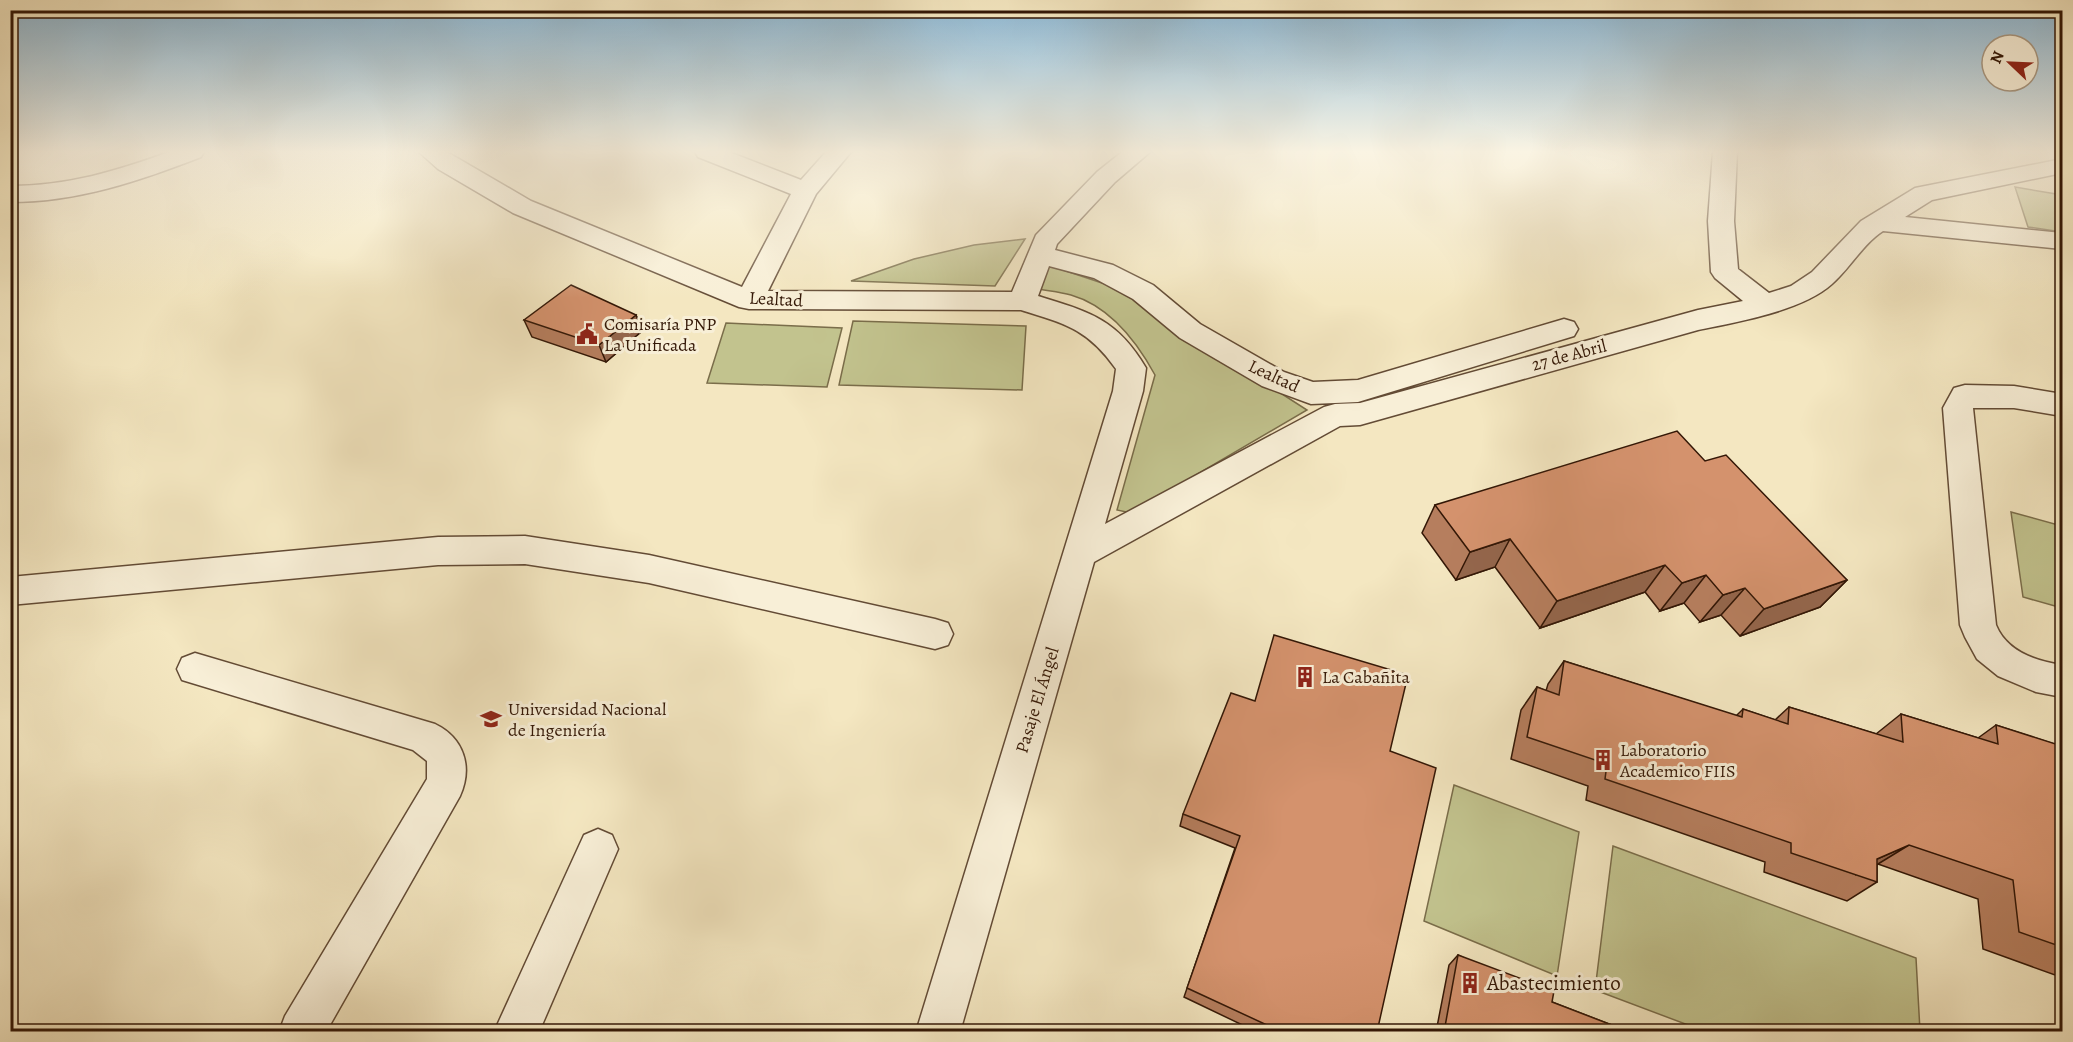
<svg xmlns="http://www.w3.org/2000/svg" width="2073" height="1042" font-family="Alegreya,serif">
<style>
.green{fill:#c2c38e;stroke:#7a6d4a;stroke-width:1.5}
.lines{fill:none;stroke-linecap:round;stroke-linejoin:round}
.minor-casing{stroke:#634b35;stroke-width:3}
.minor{fill:#f8efd7;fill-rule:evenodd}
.wall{fill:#b67e5e;stroke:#331706;stroke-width:1.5}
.shaded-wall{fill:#94664c;stroke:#331706;stroke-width:1.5}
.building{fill:#d4926d;stroke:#331706;stroke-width:1.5}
.labels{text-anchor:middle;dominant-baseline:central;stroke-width:6;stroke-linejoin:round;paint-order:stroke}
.street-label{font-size:18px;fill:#331706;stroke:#f8efd7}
.poi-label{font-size:18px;fill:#331706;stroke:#f8efd7;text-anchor:start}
.near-poi-label{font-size:21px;fill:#331706;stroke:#f8efd7;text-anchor:start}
</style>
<rect width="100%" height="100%" fill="#f4e7c1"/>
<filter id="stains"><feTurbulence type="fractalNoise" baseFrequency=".00333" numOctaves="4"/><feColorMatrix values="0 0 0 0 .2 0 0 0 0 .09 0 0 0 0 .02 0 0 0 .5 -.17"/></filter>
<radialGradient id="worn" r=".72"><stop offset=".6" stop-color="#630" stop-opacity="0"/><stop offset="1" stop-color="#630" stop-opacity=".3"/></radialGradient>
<!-- green -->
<path class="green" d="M2015 187 2062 195V232L2028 227Z
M1025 239 995 286 851 281 914 259 974 245Z
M1048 265 1123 290 1183 340 1254 376 1307 410 1131 513 1117 510 1155 375C1137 342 1109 306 1071 295 1060 292 1049 291 1038 289Z
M853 321 1026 326 1022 390 839 385Z
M726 323 842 328 827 387 707 383Z
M2011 512 2062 526V608L2023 597Z
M1454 785 1579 832 1557 976 1424 921Z
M1613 846 1916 958 1920 1031H1704L1595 990Z"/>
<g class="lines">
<defs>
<path id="minor" d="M169 152H204L201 157C139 181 78 202 10 202V186C67 186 117 171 169 152Z
M419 152H447L531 201 742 287 791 194 698 157 695 152H729L801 180 826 152H851L816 194 768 291 1012 292 1036 235 1097 172 1122 152H1150L1115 182 1057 244 1055 250 1113 265 1153 285 1200 324 1284 372 1313 382 1358 380 1564 319 1574 322 1578 329 1574 336 1358 402 1311 404 1262 386 1180 338 1133 299 1094 278 1049 266 1038 296C1090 312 1117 319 1146 368L1143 391 1105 524 1324 407 1335 404 1360 403 1698 310 1743 301 1715 278 1711 272 1708 221 1713 152H1737L1734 221 1738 269 1769 293 1791 286 1812 272 1861 221 1915 188 2062 159V173L1932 200 1905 217 2062 233V249L1883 231C1863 244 1850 268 1832 284 1802 311 1737 322 1698 330L1360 425 1340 426 1094 562 960 1032H916L1113 391 1116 369C1088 329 1066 324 1021 310L749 309 739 307 513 213 438 169Z
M1965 385 2014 386 2062 394V416L2014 408H1973L1996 625C2007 652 2036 661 2062 665V697L2036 692 1998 676 1977 659 1965 637 1960 625 1943 408 1954 388Z
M525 536 649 555 935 619 948 623 953 634 948 645 935 649 649 583 525 564 438 565 10 605V577L438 537Z
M195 653 435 724C464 738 473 767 460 796L326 1032H279L285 1016 427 779V761L413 750 182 680 177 669 182 658Z
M598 829 612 835 618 849 539 1032H494L584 835Z"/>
</defs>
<!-- minor casing -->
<use href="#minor" class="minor-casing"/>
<!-- minor -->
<use href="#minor" class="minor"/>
</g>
<!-- wall -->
<path class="wall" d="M636 315 642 331 606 362 532 337 524 320Z
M1705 461 1847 580 1820 607 1740 636 1721 615 1700 622 1684 603 1660 611 1645 592 1540 628 1495 567 1456 580 1422 533 1435 505Z
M1564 661 1736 716 1743 709 1775 720 1789 707 1876 734 1901 714 1978 738 1996 725 2057 745 2062 742V974L2059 973 2055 975 1983 949 1978 899 1878 864H1877V882L1847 901 1764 872 1765 862 1586 800 1588 786 1511 759 1521 710 1537 687 1546 691 1548 684Z
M1390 751 1377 1032H1257L1184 997 1235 848 1180 826 1183 814Z
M1458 955 1552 1002 1630 1032H1436L1449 965Z"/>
<!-- shaded-wall -->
<path class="shaded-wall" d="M636 315 642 331 606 362 599 345Z
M1510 539 1495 567 1456 580 1470 552Z
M1665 565 1645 592 1540 628 1557 601Z
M1706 575 1684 603 1660 611 1682 583Z
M1847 580 1820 607 1740 636 1764 609Z
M1745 588 1721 615 1700 622 1723 595Z
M1909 845 1878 864 1855 875 1877 859Z"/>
<!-- building -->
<path class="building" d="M571 285 636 315 599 345 524 320Z
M1677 431 1705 461 1726 455 1847 580 1764 609 1745 588 1723 595 1706 575 1682 583 1665 565 1557 601 1510 539 1470 552 1435 505Z
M1274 635 1408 675 1390 751 1436 768 1377 1032H1282L1187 988 1240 836 1183 814 1231 693 1255 701Z
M1564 661 1742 717 1743 709 1788 724 1789 707 1903 742 1901 714 1998 744 1996 725 2062 746V947L2019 932 2013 880 1909 845 1877 859V882L1791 853V843L1605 779 1607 764 1527 737 1537 687 1559 695Z
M1458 955 1554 991 1552 1002 1630 1032H1444Z"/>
<!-- sky -->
<linearGradient id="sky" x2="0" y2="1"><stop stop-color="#8bb8d6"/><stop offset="0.51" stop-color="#faf4e3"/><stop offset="1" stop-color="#faf4e3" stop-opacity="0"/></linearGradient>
<rect width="2073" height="298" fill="url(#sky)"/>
<!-- icons -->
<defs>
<symbol id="civic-bare" viewBox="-9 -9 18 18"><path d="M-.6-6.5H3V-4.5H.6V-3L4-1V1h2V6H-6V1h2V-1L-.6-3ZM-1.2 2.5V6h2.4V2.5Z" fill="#8f2418" stroke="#f8efd7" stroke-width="2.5" paint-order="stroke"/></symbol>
<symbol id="building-bare" viewBox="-9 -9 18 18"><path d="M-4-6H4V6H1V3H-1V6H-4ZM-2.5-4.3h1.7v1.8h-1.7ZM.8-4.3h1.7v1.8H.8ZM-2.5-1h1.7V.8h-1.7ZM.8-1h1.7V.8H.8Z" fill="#8f2418" stroke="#f8efd7" stroke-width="2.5" paint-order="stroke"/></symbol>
<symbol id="university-bare" viewBox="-9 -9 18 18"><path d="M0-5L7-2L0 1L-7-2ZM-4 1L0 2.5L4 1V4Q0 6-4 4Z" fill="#8f2418" stroke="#f8efd7" stroke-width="2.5" paint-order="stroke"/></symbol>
</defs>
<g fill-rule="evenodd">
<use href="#civic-bare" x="572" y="319" width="30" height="30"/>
<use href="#building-bare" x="1290" y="662" width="30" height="30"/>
<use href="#university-bare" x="476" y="704" width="30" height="30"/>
<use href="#building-bare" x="1588" y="745" width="30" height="30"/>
<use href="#building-bare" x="1455" y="968" width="30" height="30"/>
</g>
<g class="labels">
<!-- street labels -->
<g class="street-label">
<text transform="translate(776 299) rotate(3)">Lealtad</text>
<text transform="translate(1569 355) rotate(-15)">27 de Abril</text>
<text transform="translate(1274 376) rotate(25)">Lealtad</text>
<text transform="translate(1037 700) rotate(-73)">Pasaje El Ángel</text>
</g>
<!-- poi labels -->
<g class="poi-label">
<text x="604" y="324">Comisaría PNP<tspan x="604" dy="21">La Unificada</tspan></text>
<text x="1322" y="677">La Cabañita</text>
<text x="508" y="709">Universidad Nacional<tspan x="508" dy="21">de Ingeniería</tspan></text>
<text x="1620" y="750">Laboratorio<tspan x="1620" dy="21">Academico FIIS</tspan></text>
</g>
<!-- near-poi labels -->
<g class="near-poi-label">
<text x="1487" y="983">Abastecimiento</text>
</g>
</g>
<!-- margin -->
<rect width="2073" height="1042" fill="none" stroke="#f4e7c1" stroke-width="36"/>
<rect x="12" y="12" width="2049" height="1018" fill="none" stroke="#331706" stroke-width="3"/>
<rect x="18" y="18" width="2037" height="1006" fill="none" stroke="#331706" stroke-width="1.5"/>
<!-- north arrow -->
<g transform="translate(2010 63) rotate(293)"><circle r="28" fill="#f8efd7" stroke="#a99983" stroke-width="1.5"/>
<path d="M0-4.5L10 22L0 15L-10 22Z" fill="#8f2418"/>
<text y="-9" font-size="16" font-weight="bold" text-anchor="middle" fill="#331706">N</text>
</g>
<rect width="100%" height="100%" filter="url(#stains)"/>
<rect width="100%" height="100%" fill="url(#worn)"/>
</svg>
